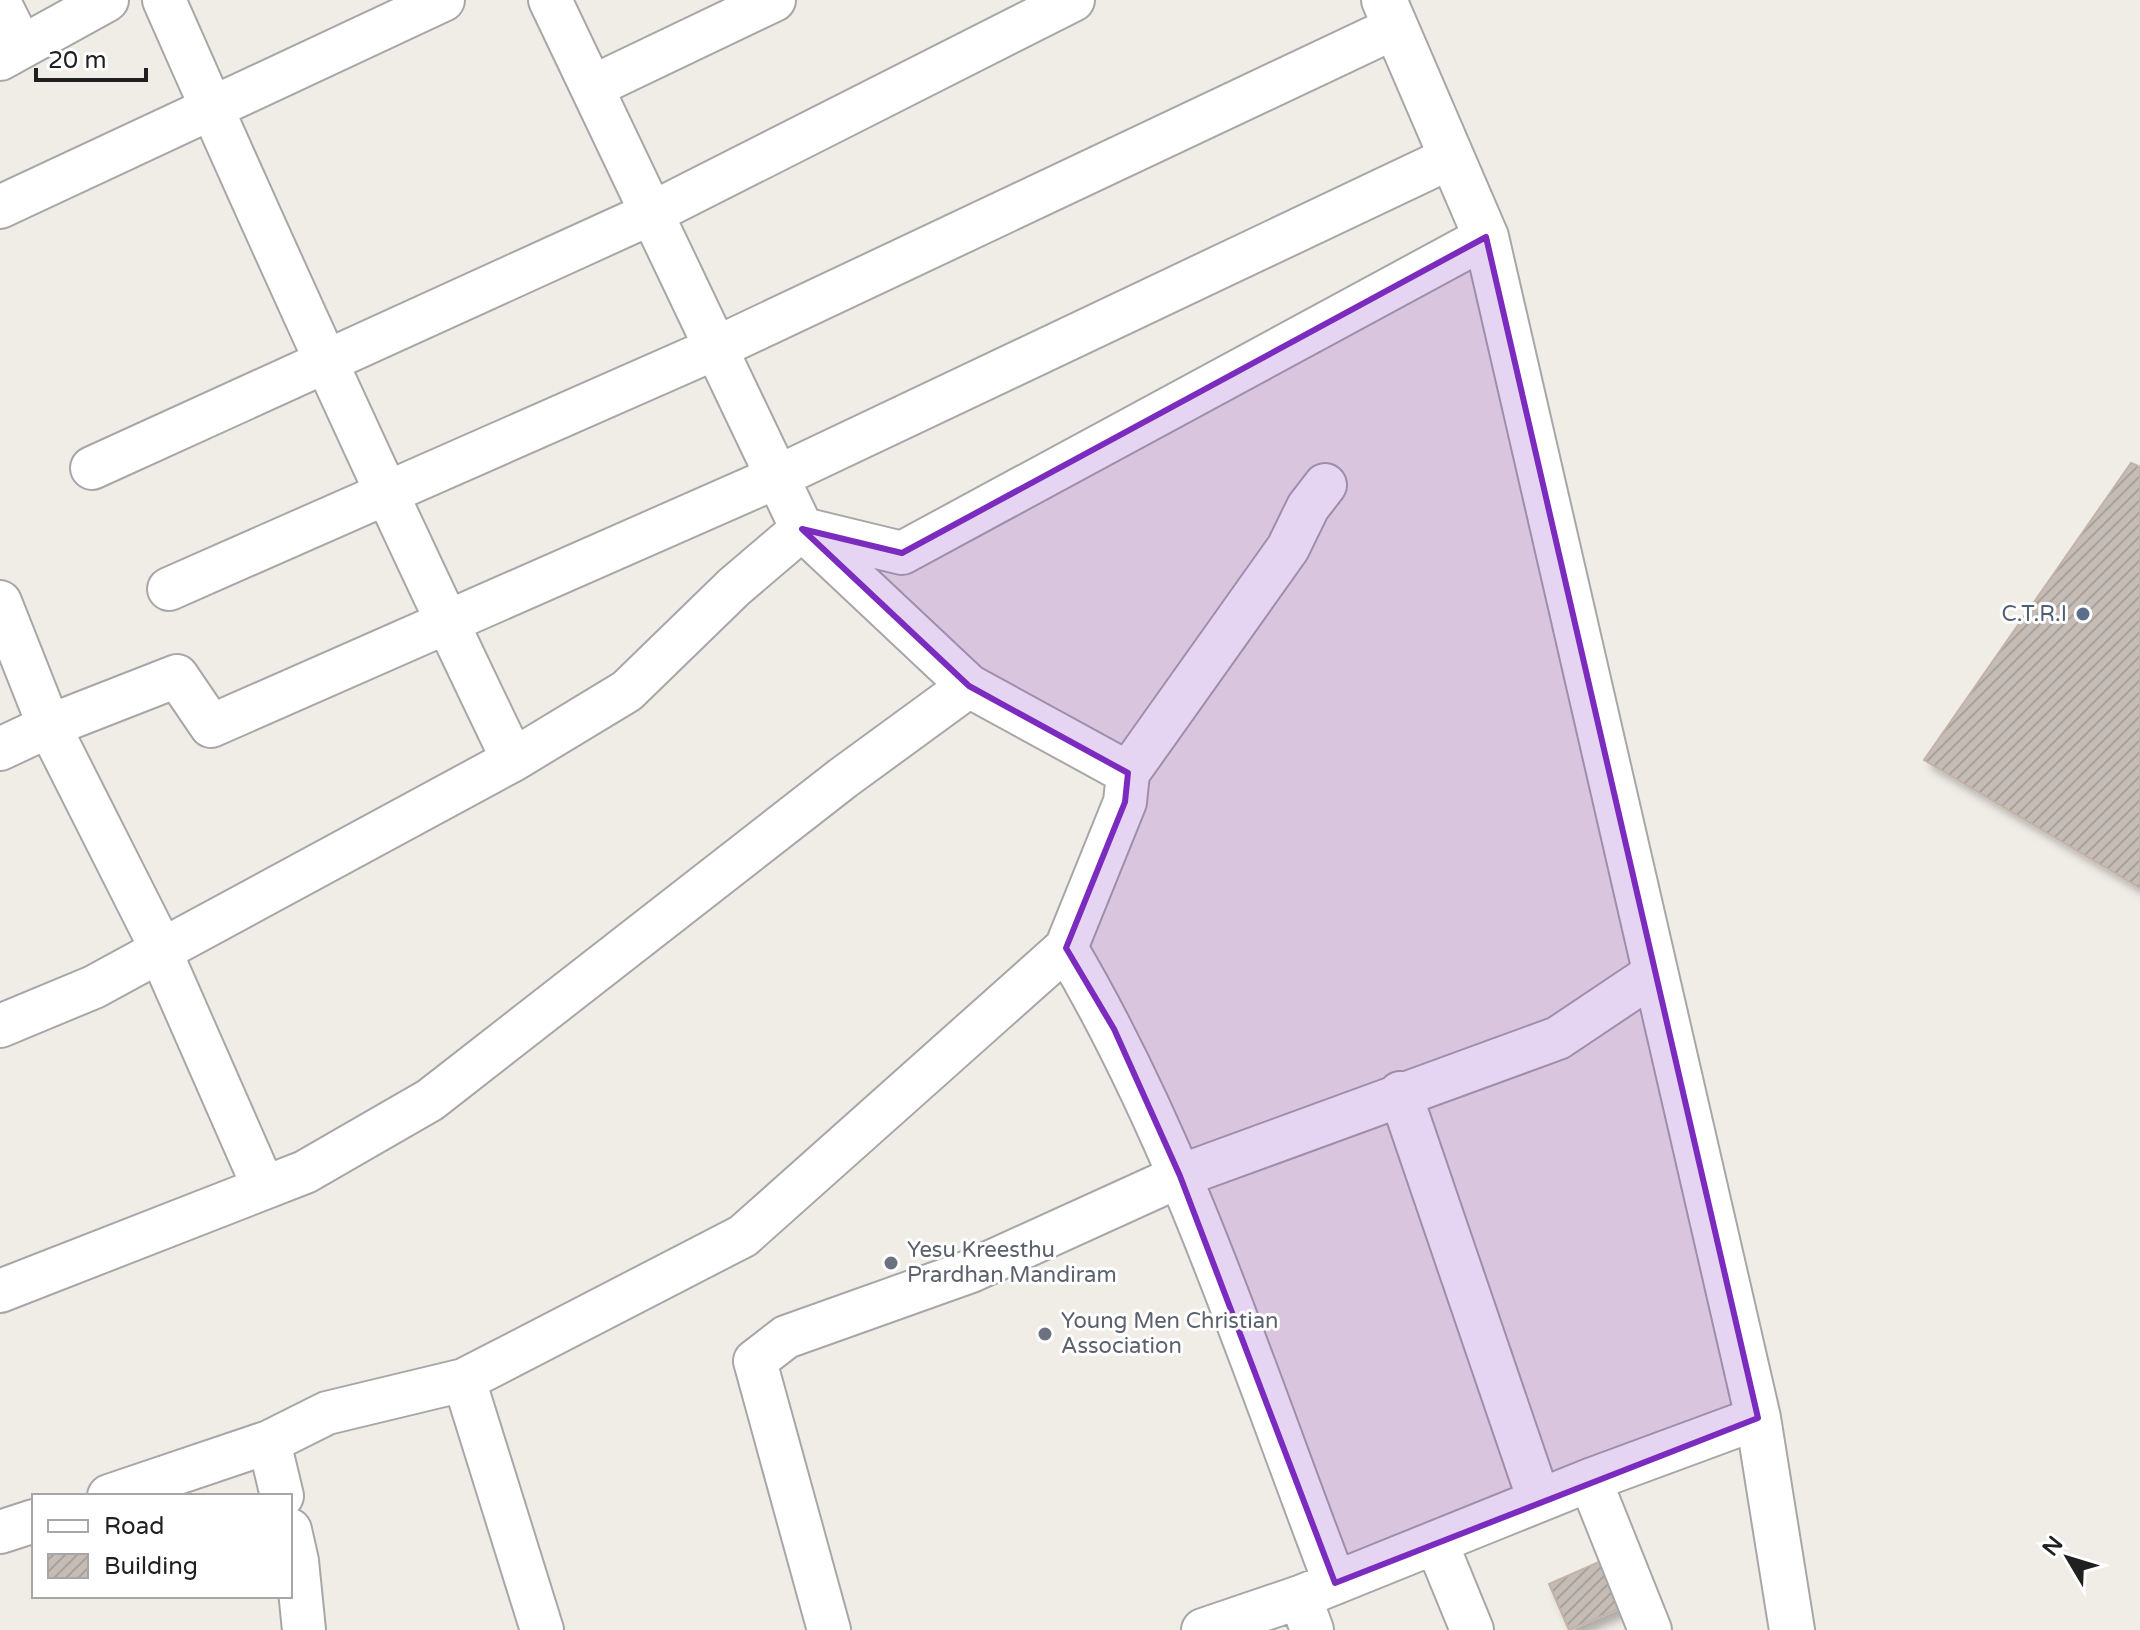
<svg xmlns="http://www.w3.org/2000/svg" width="2140" height="1630" font-family="'Varela Round',sans-serif">
<style>
.building{fill:url(#building-hatch);stroke:#c2b2a8;stroke-width:2;filter:url(#shadow)}
.lines{fill:none;stroke-linecap:round;stroke-linejoin:round}
.minor-casing{stroke:#a7a7a7;stroke-width:46}
.tertiary-casing{stroke:#a7a7a7;stroke-width:48}
.minor{stroke:#fff;stroke-width:42}
.tertiary{stroke:#fff;stroke-width:44}
.marked{fill:#7b2cbf;fill-opacity:0.2;stroke:#7b2cbf;stroke-width:6;stroke-linejoin:round}
.service-dot{fill:#5c6f8a;stroke:#fff;stroke-width:3}
.worship-dot{fill:#6b7280;stroke:#fff;stroke-width:3}
.labels{text-anchor:middle;dominant-baseline:central;stroke-width:6;stroke-linejoin:round;paint-order:stroke}
.service-label{font-size:22px;fill:#4e5e75;stroke:#fff;text-anchor:end}
.worship-label{font-size:22px;fill:#5b616d;stroke:#fff;text-anchor:start}
</style>
<defs>
<pattern id="building-hatch" width="6" height="6" patternUnits="userSpaceOnUse" patternTransform="scale(2)"><rect width="6" height="6" fill="#c5bcb5"/><path d="M-1 1l2-2M0 6l6-6M5 7l2-2" fill="none" stroke="#a9a19b"/></pattern>
<filter id="shadow"><feDropShadow dx="7" dy="7" stdDeviation="4" flood-color="#0004"/></filter>
</defs>
<rect width="100%" height="100%" fill="#f0ece6"/>
<!-- building -->
<path class="building" d="M2131 463 2140 467V888L1924 760Z
M1601 1561 1621 1608 1569 1630 1549 1584Z"/>
<g class="lines">
<defs>
<path id="minor" d="M164 0C277 257 392 509 513 760
M550 0 802 529 969 686 1128 773
M0 4 21 46
M0 59 107 0
M592 87 774 0
M0 207 443 0
M92 468 652 213 1073 0
M803 529 902 553 1486 237
M169 589 716 348 1396 27
M0 602 49 726 162 950 160 951 264 1188
M0 749 49 726 177 676 211 726 777 477 1452 157
M1066 948C1183 1146 1253 1369 1335 1583
M0 1026 94 987 160 951 513 760 627 691 734 587 802 529
M1400 1093 1539 1500
M0 1291 305 1172 430 1100 843 778 969 686
M464 1380 542 1630
M269 1442 282 1496
M1590 1480 1650 1630
M109 1496 269 1442 327 1413 464 1380 743 1236 1066 948 1125 802 1128 773 1288 548 1308 507 1325 485
M290 1530 297 1561 304 1630
M0 1532 34 1521
M1436 1542 1472 1630
M1300 1597 1590 1480 1758 1418
M829 1630 755 1361 786 1337 971 1271 1180 1176 1558 1038 1655 973
M1203 1630 1300 1597 1312 1630"/>
<path id="tertiary" d="M1384 0 1486 237 1758 1418 1792 1630"/>
</defs>
<!-- minor casing -->
<use href="#minor" class="minor-casing"/>
<!-- tertiary casing -->
<use href="#tertiary" class="tertiary-casing"/>
<!-- minor -->
<use href="#minor" class="minor"/>
<!-- tertiary -->
<use href="#tertiary" class="tertiary"/>
</g>
<!-- marked area -->
<path class="marked" d="M1486 237 1758 1418 1335 1583 1180 1176 1114 1029 1066 948 1125 802 1128 773 969 686 802 529 902 553Z"/>
<!-- markers -->
<circle class="service-dot" cx="2083" cy="614" r="8"/>
<g class="worship-dot">
<circle cx="891" cy="1263" r="8"/>
<circle cx="1045" cy="1334" r="8"/>
</g>
<g class="labels">
<!-- service labels -->
<g class="service-label">
<text x="2067" y="614">C.T.R.I</text>
</g>
<!-- worship labels -->
<g class="worship-label">
<text x="907" y="1250">Yesu Kreesthu<tspan x="907" dy="25">Prardhan Mandiram</tspan></text>
<text x="1061" y="1321">Young Men Christian<tspan x="1061" dy="25">Association</tspan></text>
</g>
</g>
<!-- legend -->
<rect x="32" y="1494" width="260" height="104" fill="#ffffff" stroke="#a6a6a6" stroke-width="2"/>
<rect x="48" y="1520" width="40" height="12" fill="#ffffff" stroke="#a6a6a6" stroke-width="2"/>
<text x="104" y="1534" font-size="24" fill="#202020">Road</text>
<rect x="48" y="1554" width="40" height="24" fill="url(#building-hatch)" stroke="#a6a6a6" stroke-width="2"/>
<text x="104" y="1574" font-size="24" fill="#202020">Building</text>
<!-- north arrow -->
<g transform="translate(2068 1558) rotate(308)" stroke="#ffffff" stroke-width="6" paint-order="stroke">
<path d="M0-6L14 30L0 20L-14 30Z" fill="#202020"/>
<text y="-12" font-size="22" font-weight="bold" text-anchor="middle" fill="#202020">N</text>
</g>
<!-- scale -->
<path d="M36 68v12h110v-12" fill="none" stroke="#202020" stroke-width="4"/>
<text x="48" y="68" font-size="24" fill="#202020" stroke="#ffffff" stroke-width="6" paint-order="stroke">20 m</text>
</svg>
